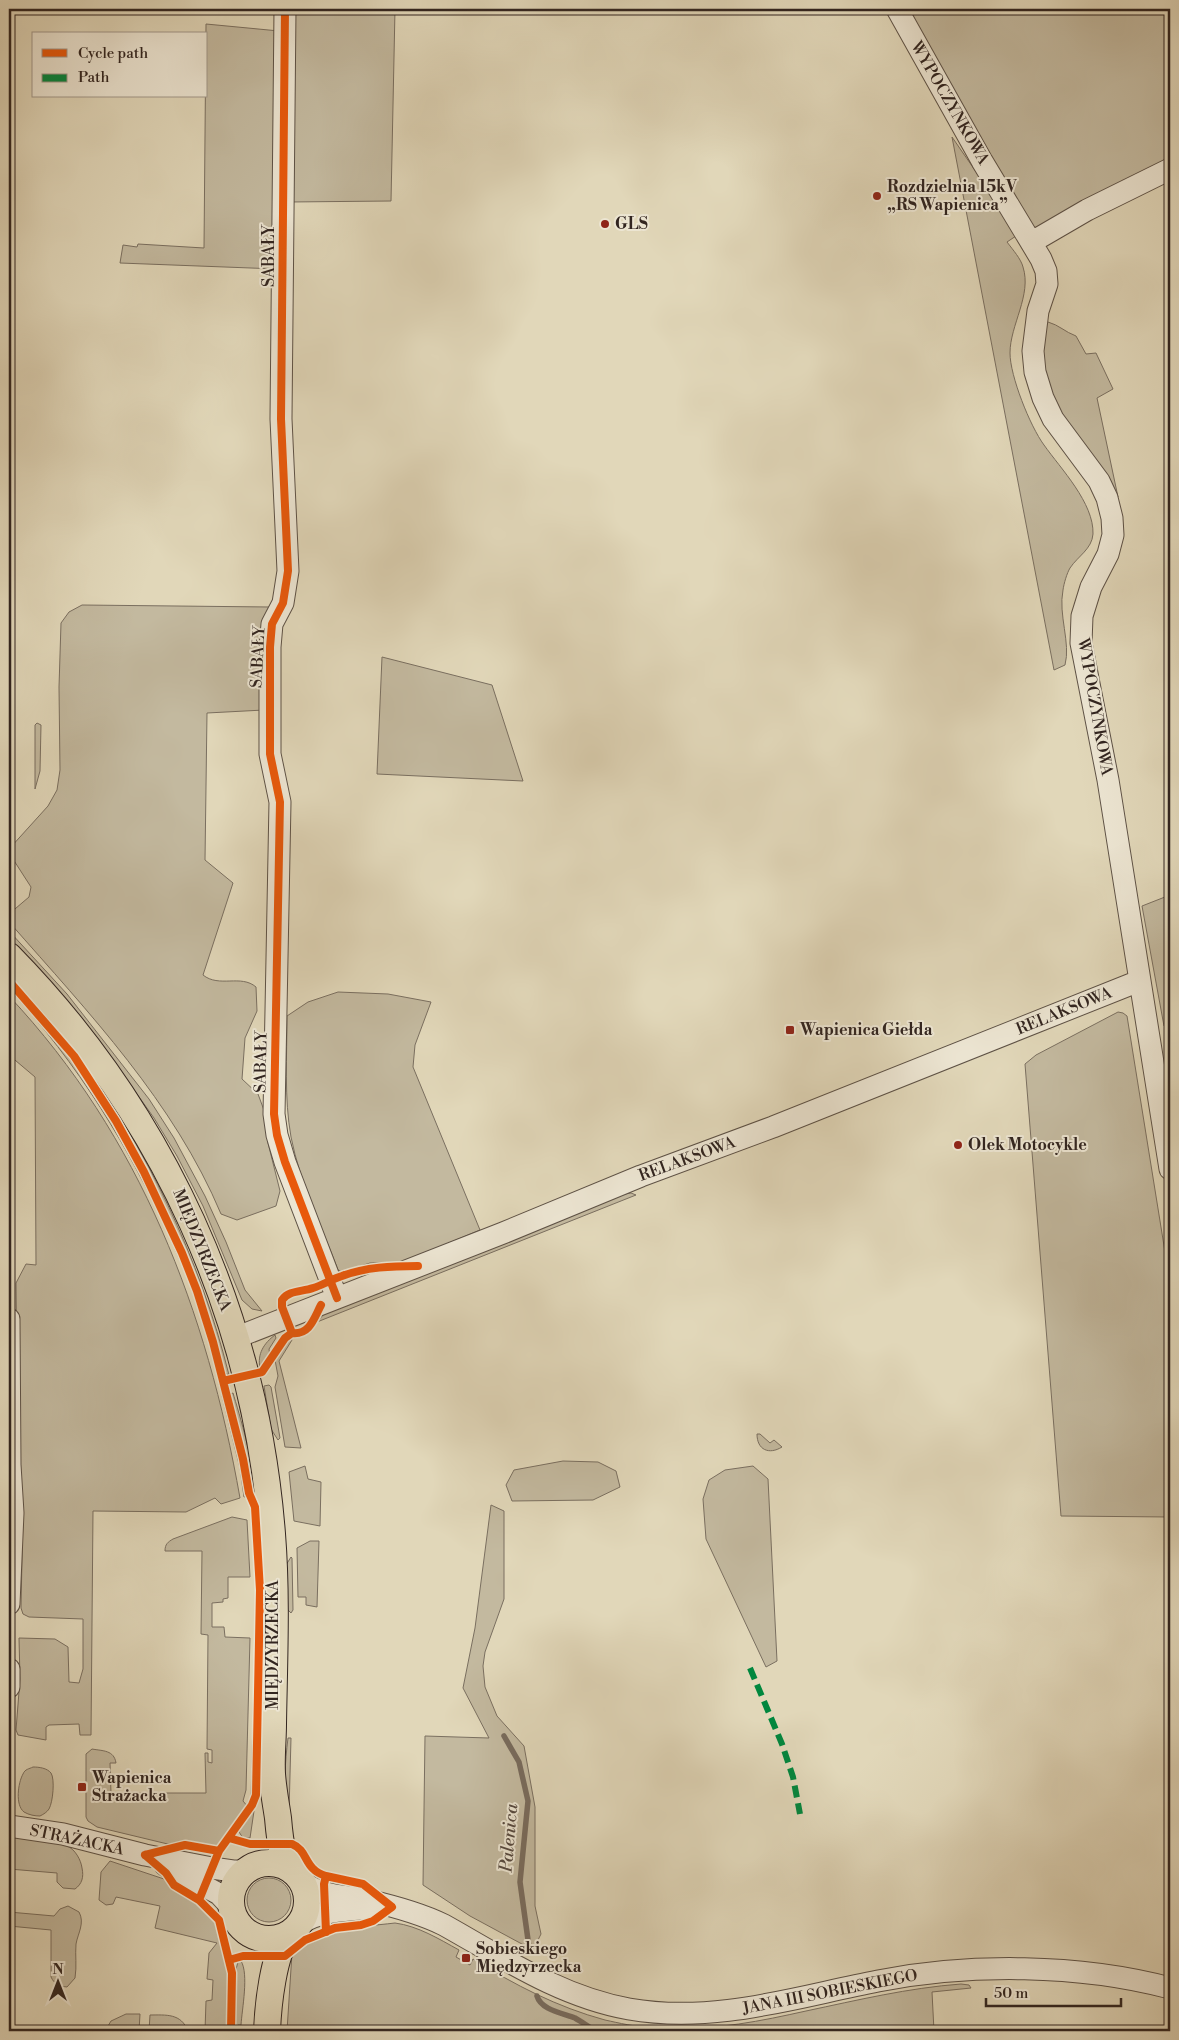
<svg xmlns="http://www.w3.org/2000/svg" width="1179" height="2040" font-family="'Libre Bodoni',serif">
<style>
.green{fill:#c3b99f;stroke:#7a6f60}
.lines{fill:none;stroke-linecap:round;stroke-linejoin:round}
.stream{stroke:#786b5d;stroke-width:5.5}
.minor-casing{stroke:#5e5246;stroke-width:23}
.major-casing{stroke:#322520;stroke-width:28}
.minor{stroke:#ece5d2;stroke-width:21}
.major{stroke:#e1d7b9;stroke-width:26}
.quiet{stroke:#00873e;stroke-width:6;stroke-dasharray:12 6;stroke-linecap:butt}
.cycleway-casing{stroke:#ece5d2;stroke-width:11}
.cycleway{stroke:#e8590c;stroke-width:8}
.poi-dot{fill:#8f2418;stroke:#ece5d2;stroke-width:2}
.labels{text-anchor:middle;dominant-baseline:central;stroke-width:4;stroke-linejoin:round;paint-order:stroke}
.street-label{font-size:16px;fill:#322520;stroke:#ece5d2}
.poi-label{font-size:16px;font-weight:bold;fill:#322520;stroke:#ece5d2;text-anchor:start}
.water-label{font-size:18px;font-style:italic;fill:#55483e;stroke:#ece5d2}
</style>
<rect width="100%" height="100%" fill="#e1d7b9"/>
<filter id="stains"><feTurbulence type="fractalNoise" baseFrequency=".004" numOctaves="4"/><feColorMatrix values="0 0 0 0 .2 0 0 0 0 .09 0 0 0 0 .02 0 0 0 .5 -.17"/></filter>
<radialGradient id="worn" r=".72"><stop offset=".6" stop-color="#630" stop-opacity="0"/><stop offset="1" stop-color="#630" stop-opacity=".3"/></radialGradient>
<!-- green -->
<path class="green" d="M290 9H395L391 201 289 202Z
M907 9H1170V164L1036 228 1030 225Z
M206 24 279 31 277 269 120 263 123 245 137 247 138 244 204 248Z
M952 137 1019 234 1007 242C1013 250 1021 259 1023 267 1032 295 1010 325 1010 353 1010 376 1030 426 1044 445 1061 469 1094 503 1093 534 1092 549 1078 556 1070 568 1067 573 1064 583 1063 590 1058 615 1071 643 1065 665L1054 670Z
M1048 322C1059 325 1065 332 1076 336L1086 354 1096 353 1113 389 1097 398 1118 497 1058 417 1041 368V327Z
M82 605 270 607 264 710 207 713 205 860 233 883 203 975C219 988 241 974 256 987L257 1011 245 1038 242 1079 258 1094 265 1113 268 1143 280 1191 276 1206 237 1220 221 1214C174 1102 89 1013 10 923L9 914 29 897 31 887 11 856 10 848 48 806 57 790 60 770 59 687 61 623 69 612Z
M382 657 492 685 523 781 377 774Z
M37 723 41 725 40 771 35 789V725Z
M1170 895V1024L1164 1026 1142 906Z
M9 931 67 994 149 1099 174 1138 205 1196 226 1242 245 1290 262 1311 252 1309 242 1300 203 1206 177 1156 154 1118 127 1080 23 953 9 939Z
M9 972C31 997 56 1022 75 1049 146 1147 200 1258 229 1375L225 1373C217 1345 210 1317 200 1290 158 1174 93 1067 9 977Z
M9 985C114 1098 185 1238 223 1387L220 1388C211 1337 192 1286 171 1240 130 1148 78 1063 9 989Z
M338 992 388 994 431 1002 415 1045 413 1067 480 1230 403 1262 370 1263 342 1272 338 1270C322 1227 300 1183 291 1137 284 1098 287 1056 287 1016L308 1002Z
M9 996C141 1137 207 1311 240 1498L221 1504 215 1498 186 1512 93 1511 91 1735H80L79 1724 49 1725 46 1727V1740L18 1735 16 1730 20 1679 19 1638 55 1639 68 1647 69 1682 79 1683 83 1669V1619L29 1617 23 1614 21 1608 23 1509 18 1468 16 1283 26 1264 36 1265 35 1077 9 1055Z
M1118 1012 1123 1013 1127 1016 1170 1283V1517L1061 1516 1025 1064 1036 1055Z
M631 1193 636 1195 317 1322 324 1314 625 1194Z
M275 1335 276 1338 269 1349 270 1357 263 1368H260C257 1354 264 1343 275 1335Z
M291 1338 292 1340 279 1361 301 1448 285 1447 275 1387 278 1376 275 1360 287 1340Z
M269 1385 271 1387 280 1438 278 1440 271 1429 264 1386Z
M233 1393C238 1410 259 1477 251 1489L230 1394Z
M224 1395 235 1436 247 1496 244 1497 240 1468 222 1396Z
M757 1434H760L770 1443 774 1440 782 1447C769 1455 757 1450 757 1434Z
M563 1461 598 1462 616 1471 620 1487 593 1500 512 1501 506 1485 514 1470Z
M305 1466 308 1479 321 1482 320 1526 294 1521 289 1472Z
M753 1466 768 1479 777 1661 766 1667 706 1539 703 1499 709 1480 725 1470Z
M491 1505 504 1511V1599L485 1652 483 1666 485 1687 497 1716 524 1746 535 1807V1906L541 1934 533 1950 470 1916 423 1885 425 1736 489 1738 463 1688 475 1628Z
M232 1517 247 1520 250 1577H228V1598L223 1599V1602L212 1603V1627H224L225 1637 250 1638 246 1790 243 1801 248 1807 219 1845C207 1851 191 1841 176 1846L97 1827 88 1821 86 1817V1754L92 1749C103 1751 114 1750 116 1763H110L111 1793H206L205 1753H208V1762L212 1763V1750L207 1749 208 1635 201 1634 202 1551H165C165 1544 168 1542 173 1539Z
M310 1541H319L317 1607 306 1605V1597H298L297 1548Z
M291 1557 292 1558 293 1610 291 1613 286 1608V1565Z
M255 1635H257L255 1758 251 1800Z
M288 1738H291L289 1812C283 1787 285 1763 288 1738Z
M33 1767C39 1767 47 1768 51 1773 55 1779 53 1802 49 1809 47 1812 44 1814 40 1816 35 1816 29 1815 24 1812 15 1805 18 1783 23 1774 25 1769 29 1769 33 1767Z
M252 1810 254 1811 250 1838H243L239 1832 240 1828Z
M9 1835C22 1837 57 1841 67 1846 75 1849 81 1860 82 1868 84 1877 82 1884 75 1889L63 1888 57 1882V1873L9 1869Z
M110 1861 167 1880C179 1893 197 1900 209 1912 233 1937 229 1999 228 2031H205L206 2001 212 2000 213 1980 207 1979 209 1953 217 1943 155 1928 160 1906 116 1897 113 1904 106 1905 99 1900 101 1872Z
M247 1900a22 22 0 1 1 44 0a22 22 0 1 1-44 0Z
M68 1906 79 1912C85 1923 78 1933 76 1944 75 1955 77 1966 75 1978L67 1987C59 1986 55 1985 51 1977V1930L9 1926V1912L54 1916 60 1909Z
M395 1923C418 1926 439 1939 459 1950L456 1957 470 1965 473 1959C515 1985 557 2007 605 2020 619 2023 635 2027 650 2027V2031H287L292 1953C327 1926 353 1928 395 1923Z
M241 1961C249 1974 242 2009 241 2025H238V2031H234L235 1973 238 1962Z
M961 1984 969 1985 971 1988 932 1992 934 2031H767L766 2029 751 2031H670V2028C717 2030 761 2021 806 2011 858 2000 908 1988 961 1984Z
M126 2014H140L139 2031H105L111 2021Z
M150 2015C166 2015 181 2013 188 2031H149Z"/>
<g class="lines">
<!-- stream -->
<path class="stream" d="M504 1736 519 1762 528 1801 520 1882 529 1947
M537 1996C541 2010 562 2013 575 2018 582 2022 589 2027 596 2031"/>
<defs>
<path id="minor" d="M285 9 281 419 288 571 283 603 272 624 270 647V754L280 802 274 1114 277 1135 285 1162 337 1298
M897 9 982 161 1041 259 1046 271 1047 284 1038 311 1033 351 1035 372 1043 398 1053 419 1099 481 1107 498 1112 518 1113 535 1108 554 1091 587 1082 616 1081 643 1108 780 1170 1169
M1032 242 1087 210 1170 169
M9 1319 10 1465 13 1513 9 1604
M235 1338 503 1233 641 1176 773 1127 1139 981
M9 1669V1687
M9 1826 63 1834 145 1855 212 1868 233 1871H247
M165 1865 219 1894 232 1908
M301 1880C319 1897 344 1895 367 1900 393 1906 420 1913 444 1925 503 1958 561 1997 629 2009 715 2024 795 1997 878 1981 970 1963 1079 1964 1170 1988
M300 1924C320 1910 350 1910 375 1908"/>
<path id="major" d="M9 956C163 1113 255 1315 272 1534 277 1597 274 1661 273 1724 273 1740 271 1757 272 1774 273 1789 276 1804 278 1818 279 1830 280 1842 283 1853 285 1861 291 1867 296 1874
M231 1901a38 38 0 1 1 76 0a38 38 0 1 1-76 0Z
M267 2031C268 2007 273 1953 289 1934"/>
</defs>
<!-- minor casing -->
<use href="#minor" class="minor-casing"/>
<!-- major casing -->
<use href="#major" class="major-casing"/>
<!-- minor -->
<use href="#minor" class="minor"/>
<!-- major -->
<use href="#major" class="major"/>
<!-- quiet -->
<path class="quiet" d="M750 1668 782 1744 793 1777 800 1814"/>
<defs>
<path id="cycleway" d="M285 9 281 419 288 571 283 603 272 624 270 647V754L280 802 274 1114 277 1135 285 1162 337 1298
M9 981 74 1056 116 1121 144 1172 182 1253 197 1291 213 1342 243 1459 249 1493 255 1507 260 1590 256 1795 252 1805 219 1851 199 1900
M292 1333 282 1307V1300C289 1290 302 1292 313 1288 323 1285 332 1279 342 1276 366 1267 392 1266 418 1266
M223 1381 262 1372 285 1338 292 1333C310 1335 314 1318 321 1305
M229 1838 250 1844H292C309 1851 303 1869 326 1876L324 1884 326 1932
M145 1855 166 1873 174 1885 199 1900 219 1920 232 1973 231 2031
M145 1855 185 1845 219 1851
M229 1960 243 1956H285L305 1940 335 1928 361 1925 373 1921 392 1907 363 1884 326 1876"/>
</defs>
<!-- cycleway casing -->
<use href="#cycleway" class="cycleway-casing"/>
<!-- cycleway -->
<use href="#cycleway" class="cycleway"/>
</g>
<!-- markers -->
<g class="poi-dot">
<circle cx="877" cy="196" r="5"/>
<circle cx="605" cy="224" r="5"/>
<rect x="785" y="1025" width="10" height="10" rx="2.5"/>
<circle cx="958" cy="1145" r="5"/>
<rect x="77" y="1782" width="10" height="10" rx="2.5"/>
<rect x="461" y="1953" width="10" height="10" rx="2.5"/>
</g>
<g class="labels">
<!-- street labels -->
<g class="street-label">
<text transform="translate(950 103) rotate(60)">WYPOCZYNKOWA</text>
<text transform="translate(269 256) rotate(-90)">SABAŁY</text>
<text transform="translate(258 657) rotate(-87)">SABAŁY</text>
<text transform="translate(1095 707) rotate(80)">WYPOCZYNKOWA</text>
<text transform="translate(1064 1011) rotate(-22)">RELAKSOWA</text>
<text transform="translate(261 1062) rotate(-89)">SABAŁY</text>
<text transform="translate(687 1159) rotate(-20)">RELAKSOWA</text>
<text transform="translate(202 1250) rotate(68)">MIĘDZYRZECKA</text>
<text transform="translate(273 1645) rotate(-90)">MIĘDZYRZECKA</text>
<text transform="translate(77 1840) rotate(12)">STRAŻACKA</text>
<text transform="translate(830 1992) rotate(-11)">JANA III SOBIESKIEGO</text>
</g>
<!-- poi labels -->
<g class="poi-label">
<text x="887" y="187">Rozdzielnia 15kV<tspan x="887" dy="18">„RS Wapienica”</tspan></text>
<text x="615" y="224">GLS</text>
<text x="800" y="1030">Wapienica Giełda</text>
<text x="968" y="1145">Olek Motocykle</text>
<text x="92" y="1778">Wapienica<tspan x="92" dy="18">Strażacka</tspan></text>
<text x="476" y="1949">Sobieskiego<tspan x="476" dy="18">Międzyrzecka</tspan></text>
</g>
<!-- water labels -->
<g class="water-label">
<text transform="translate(509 1838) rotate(-85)">Palenica</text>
</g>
</g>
<!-- margin -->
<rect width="1179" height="2040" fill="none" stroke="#e1d7b9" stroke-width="30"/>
<rect x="10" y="10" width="1159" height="2020" fill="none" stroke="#322520" stroke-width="2.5"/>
<rect x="15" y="15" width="1149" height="2010" fill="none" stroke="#322520"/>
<!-- legend -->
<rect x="32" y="32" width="175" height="65" fill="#ece5d2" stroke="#a2988b"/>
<rect x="42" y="49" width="25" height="8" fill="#e8590c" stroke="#a2988b"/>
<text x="78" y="58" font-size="15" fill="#322520">Cycle path</text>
<rect x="42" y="74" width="25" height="8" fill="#00873e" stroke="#a2988b"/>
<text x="78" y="82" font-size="15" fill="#322520">Path</text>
<!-- north arrow -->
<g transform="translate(58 1982)" stroke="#ece5d2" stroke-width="4" paint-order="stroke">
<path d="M0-4L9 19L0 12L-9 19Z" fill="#322520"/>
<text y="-8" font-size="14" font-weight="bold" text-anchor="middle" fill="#322520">N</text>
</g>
<!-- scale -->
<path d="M986 1998v8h135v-8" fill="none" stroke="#322520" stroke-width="2.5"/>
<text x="994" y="1998" font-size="15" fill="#322520" stroke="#ece5d2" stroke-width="4" paint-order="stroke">50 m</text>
<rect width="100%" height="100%" filter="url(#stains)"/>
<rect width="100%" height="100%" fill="url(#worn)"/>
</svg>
